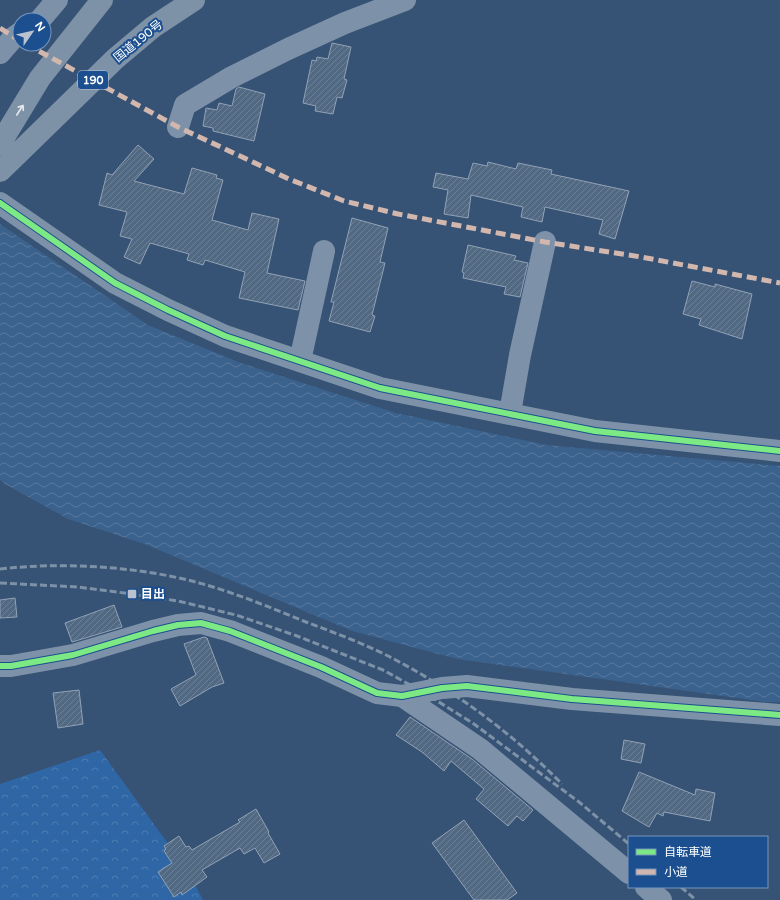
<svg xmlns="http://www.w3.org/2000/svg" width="780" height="900" font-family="'Varela Round','Noto Sans JP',sans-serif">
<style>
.forest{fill:url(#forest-crowns)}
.water{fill:url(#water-waves)}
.building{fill:url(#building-hatch);stroke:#92a2b6}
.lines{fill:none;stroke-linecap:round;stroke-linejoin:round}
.minor{stroke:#7d92a8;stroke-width:22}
.highway{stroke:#7e92a7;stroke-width:22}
.rail{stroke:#7e92a7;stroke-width:3;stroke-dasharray:7 3;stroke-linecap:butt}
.quiet{stroke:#d1b7ad;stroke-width:5;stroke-dasharray:10 5;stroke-linecap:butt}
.cycleway-casing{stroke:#1b4f8f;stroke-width:8}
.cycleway{stroke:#7ce984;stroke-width:6}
.oneway{stroke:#e5e9ed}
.poi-dot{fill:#b9c2ce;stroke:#1b4f8f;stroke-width:1.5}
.labels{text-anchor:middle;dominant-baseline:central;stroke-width:4;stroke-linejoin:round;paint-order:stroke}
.shield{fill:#1b4f8f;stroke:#bbcadd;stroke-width:1}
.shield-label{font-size:11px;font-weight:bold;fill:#fff}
.street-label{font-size:12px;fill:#fff;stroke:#1b4f8f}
.poi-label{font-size:12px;font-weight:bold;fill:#fff;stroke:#1b4f8f;text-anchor:start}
</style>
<defs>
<pattern id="forest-crowns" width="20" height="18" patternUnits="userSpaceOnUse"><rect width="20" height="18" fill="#2f66a5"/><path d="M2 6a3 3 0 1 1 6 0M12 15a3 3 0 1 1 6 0" fill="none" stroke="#4e7db2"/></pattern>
<pattern id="water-waves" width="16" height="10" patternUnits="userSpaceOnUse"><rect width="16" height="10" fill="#3b618d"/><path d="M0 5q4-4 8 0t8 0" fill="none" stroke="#58799e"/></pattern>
<pattern id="building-hatch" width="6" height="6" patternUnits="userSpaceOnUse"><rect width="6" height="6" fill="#526984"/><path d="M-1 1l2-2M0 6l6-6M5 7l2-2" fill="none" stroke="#6c8096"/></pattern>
</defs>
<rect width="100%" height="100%" fill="#365274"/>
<!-- forest -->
<path class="forest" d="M100 750 188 871 203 900H0V784Z"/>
<!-- water -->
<path class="water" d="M0 224 148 325 241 363 396 413 547 445 780 466V702H765L457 659 352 631 147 545 68 519 5 484 0 480Z"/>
<!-- building -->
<path class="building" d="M332 43 351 47 344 79 347 80 342 98 337 97 333 114 315 111 316 106 303 103 312 60 316 61 317 57 328 59Z
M239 87 265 94 254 141 213 131V128L203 126 206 108 217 110 219 103 232 106 236 89Z
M138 145 154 159 134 181 184 194 192 168 217 175 216 178 223 180 212 220 248 230 252 213 279 219 267 273 305 281 298 310 239 298 245 272 205 260 203 265 187 260 189 254 150 243 140 264 124 257 132 239 120 236 127 212 99 205 107 173 112 175Z
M488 162 516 169 518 163 552 170 551 174 629 191 615 239 599 234 603 220 545 207 542 222 521 217 523 207 471 195 468 218 444 214 448 190 433 187 436 173 468 179 473 163 487 166Z
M352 218 388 228 380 262 385 263 372 315 375 316 370 332 329 321 334 302H331Z
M468 245 516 256 514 260 528 263 520 297 504 294 506 287 463 278 464 273 462 272Z
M692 281 715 287V284L752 294 742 339 699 325 701 319 683 314Z
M15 598 17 617 0 618V600Z
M114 605 122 627 72 642 65 623Z
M204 637 207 638 224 683 212 687 180 706 171 689 196 675 184 644Z
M79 690 83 724 58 728 53 693Z
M410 717 472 759 533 810 523 821 517 816 508 826 476 799 484 789 451 761 444 771 422 752 396 735Z
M624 740 645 744 641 763 621 759Z
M639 772 695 795 696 789 715 793 710 821 664 812 663 816 657 813 649 827 622 811Z
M256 809 269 832 268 833 280 854 264 863 255 848 244 854 240 848 202 870 207 877 182 895 181 892 174 897 158 872 172 863 164 851 166 849 164 846 179 836 186 847 189 846 192 850 240 822 238 820Z
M464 820 517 893 507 900H474L432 843Z"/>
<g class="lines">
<!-- minor -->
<path class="minor" d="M40 20 57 0
M0 53 13 38 20 33
M178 127 185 105 232 77 288 49 345 23 405 0
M0 203 115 283 168 310 225 336 380 388 595 431 780 451
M300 361 324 251
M510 413 520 355 545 242
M0 666H11L73 655 153 631 178 625 201 623 230 631 321 667 377 693 402 696 442 688 467 686 572 699 780 715
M402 696 480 749 629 873
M646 887 661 900"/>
<!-- highway -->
<path class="highway" d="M0 144 40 78 102 0
M0 171 115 59 153 27 194 0"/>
<!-- rail -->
<path class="rail" d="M0 569C61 562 132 566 192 581 231 591 269 607 306 622 335 633 365 644 392 658 455 691 512 733 562 784
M0 583 78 587 132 594 178 601 236 615 297 636 383 670 423 692 474 724 579 802 629 844
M681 887 696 900"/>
<!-- quiet -->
<path class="quiet" d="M0 28 20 41
M26 44 178 127 289 179 344 201 398 214 545 242 641 257 780 283"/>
<defs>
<path id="cycleway" d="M0 203 115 283 168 310 225 336 380 388 595 431 780 451
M0 666H11L73 655 153 631 178 625 201 623 230 631 321 667 377 693 402 696 442 688 467 686 572 699 780 715"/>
</defs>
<!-- cycleway casing -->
<use href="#cycleway" class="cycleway-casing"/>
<!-- cycleway -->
<use href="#cycleway" class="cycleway"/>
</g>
<!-- one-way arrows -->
<defs><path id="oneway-shaft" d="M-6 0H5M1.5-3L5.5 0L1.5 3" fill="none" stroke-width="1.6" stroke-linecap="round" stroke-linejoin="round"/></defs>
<use class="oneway" href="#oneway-shaft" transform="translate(20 110) rotate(-57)"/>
<!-- markers -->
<rect class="poi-dot" x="127" y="589" width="10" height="10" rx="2"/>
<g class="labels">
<!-- shield labels -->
<rect class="shield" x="78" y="71" width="30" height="18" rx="3"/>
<g class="shield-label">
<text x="93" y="80">190</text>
</g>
<!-- street labels -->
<g class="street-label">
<text transform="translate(138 41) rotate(-39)">国道190号</text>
</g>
<!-- poi labels -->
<g class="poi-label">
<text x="141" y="594">目出</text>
</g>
</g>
<!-- legend -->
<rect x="628" y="836" width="140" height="52" fill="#1b4f8f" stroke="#7695bc"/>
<rect x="636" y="849" width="20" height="6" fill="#7ce984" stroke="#7695bc"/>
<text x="664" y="856" font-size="12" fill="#ffffff">自転車道</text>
<rect x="636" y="869" width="20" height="6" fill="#d1b7ad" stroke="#7695bc"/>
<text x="664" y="876" font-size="12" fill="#ffffff">小道</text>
<!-- north arrow -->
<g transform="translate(32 32) rotate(56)"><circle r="19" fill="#1b4f8f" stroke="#7695bc"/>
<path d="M0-3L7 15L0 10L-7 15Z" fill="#b9c2ce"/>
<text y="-6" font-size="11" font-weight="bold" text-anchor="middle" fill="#ffffff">N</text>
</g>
</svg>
